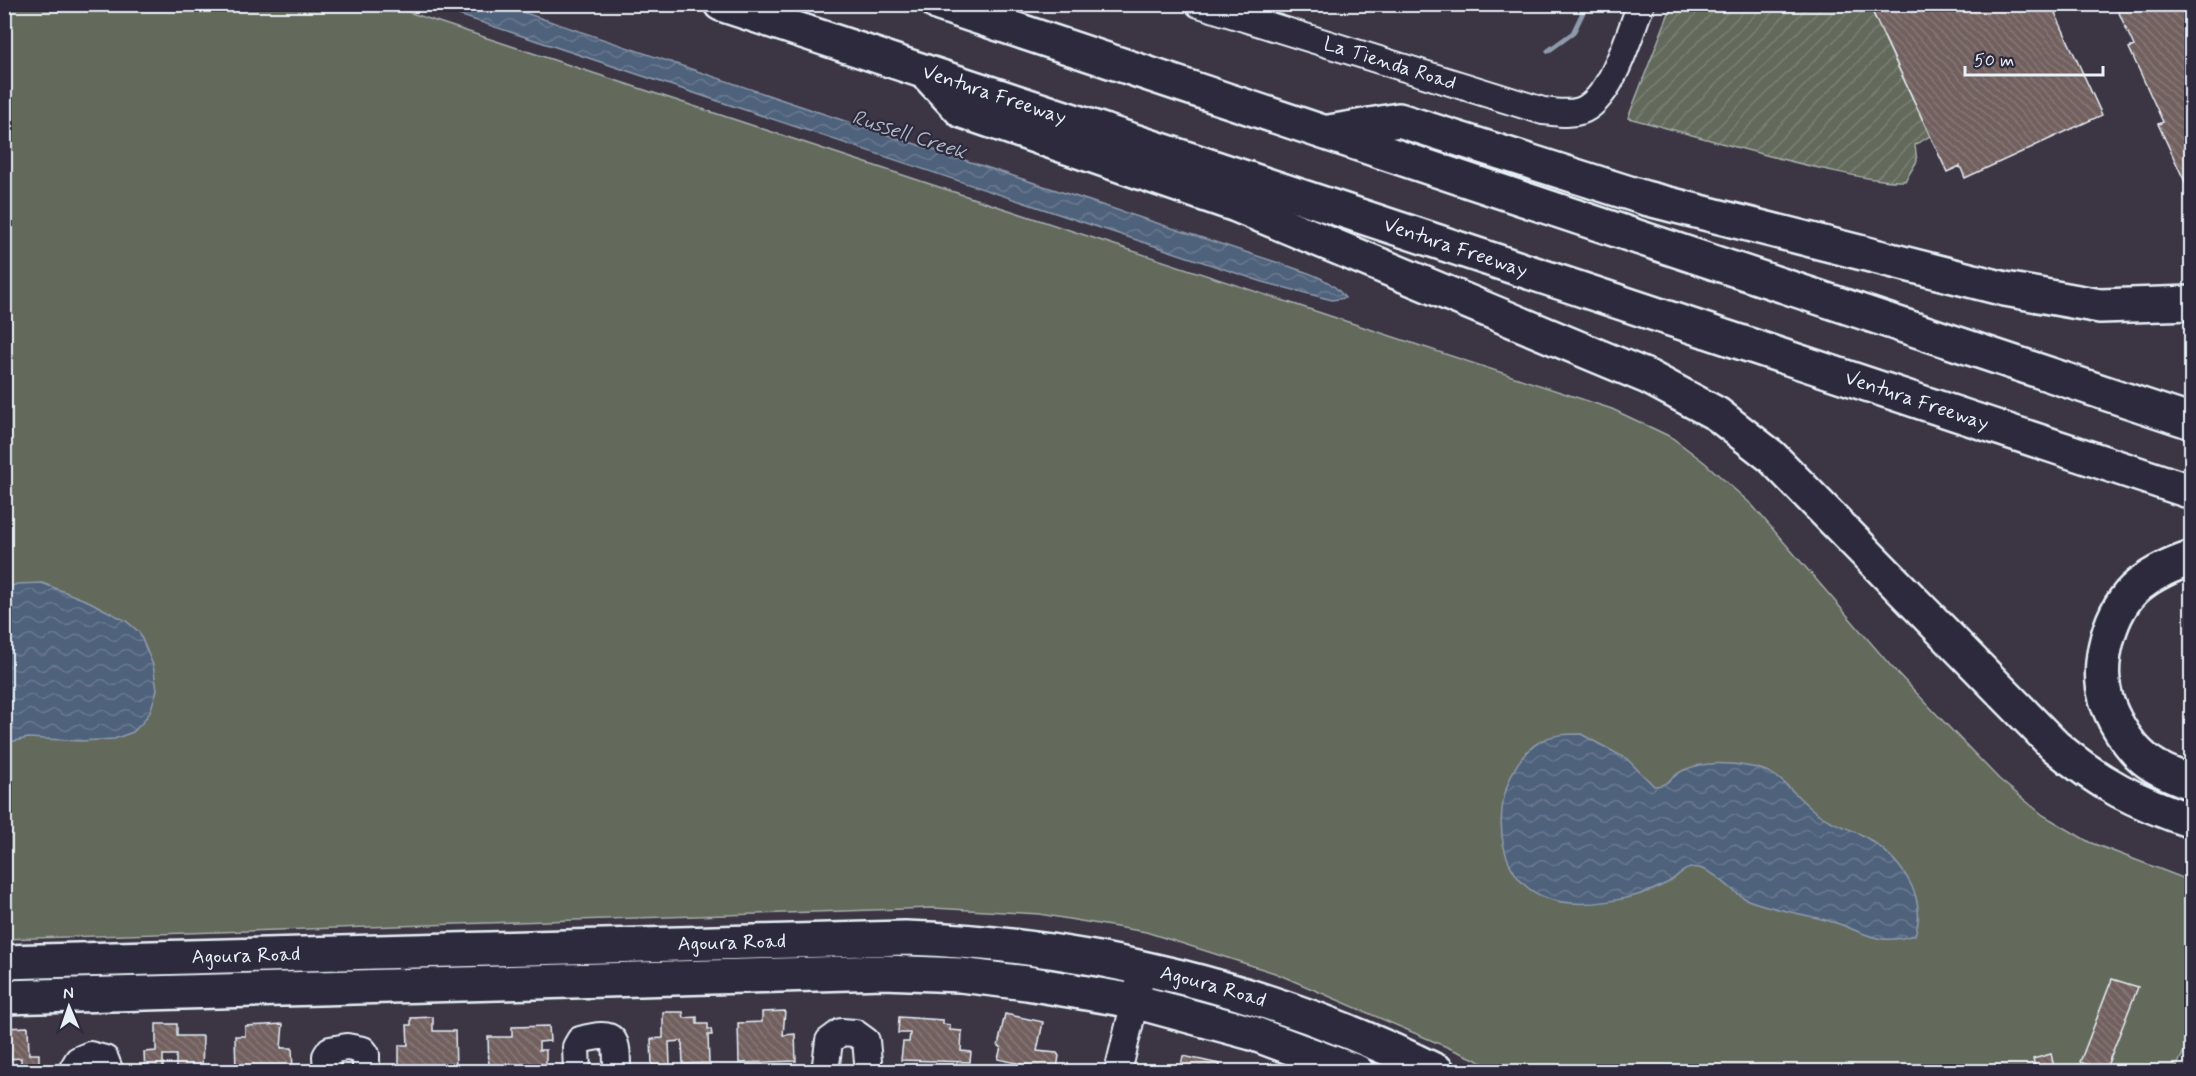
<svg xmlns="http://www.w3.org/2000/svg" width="2196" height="1076" font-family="Mynerve,sans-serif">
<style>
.grass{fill:#646a5c;stroke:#a6aeaa;stroke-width:1.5}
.garden{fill:url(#garden-furrows);stroke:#a6aeaa;stroke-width:1.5}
.water{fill:url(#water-waves);stroke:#8d9bad;stroke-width:1.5}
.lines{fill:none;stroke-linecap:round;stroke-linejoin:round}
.stream{stroke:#8d9bad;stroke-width:5}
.building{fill:url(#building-back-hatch);stroke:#e8f1f8;stroke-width:1.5}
.minor-casing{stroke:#e8f1f8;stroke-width:30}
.major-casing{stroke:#e8f1f8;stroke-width:38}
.highway-casing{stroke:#e8f1f8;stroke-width:38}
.minor{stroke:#2f2a3d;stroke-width:26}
.major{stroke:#2f2a3d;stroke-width:33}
.highway{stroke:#2f2a3d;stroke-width:33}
.labels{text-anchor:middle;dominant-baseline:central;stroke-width:4.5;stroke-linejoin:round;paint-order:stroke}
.street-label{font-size:20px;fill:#e8f1f8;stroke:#2f2a3d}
.water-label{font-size:21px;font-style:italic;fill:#abb8c6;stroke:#2f2a3d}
</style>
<defs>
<pattern id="garden-furrows" width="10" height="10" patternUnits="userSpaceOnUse" patternTransform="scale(1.5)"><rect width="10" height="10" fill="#646a5c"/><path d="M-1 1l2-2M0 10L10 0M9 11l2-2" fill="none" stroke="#7a8074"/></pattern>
<pattern id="water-waves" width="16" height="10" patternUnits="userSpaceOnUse" patternTransform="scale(1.5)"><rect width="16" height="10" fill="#50627b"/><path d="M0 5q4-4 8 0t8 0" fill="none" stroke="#69798e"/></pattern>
<pattern id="building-back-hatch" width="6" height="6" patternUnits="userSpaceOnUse" patternTransform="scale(1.5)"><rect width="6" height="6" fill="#72615f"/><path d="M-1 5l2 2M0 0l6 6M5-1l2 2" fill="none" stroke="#867877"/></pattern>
</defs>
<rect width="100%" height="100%" fill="#3c3544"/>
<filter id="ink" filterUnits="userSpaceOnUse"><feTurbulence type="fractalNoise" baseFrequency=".0167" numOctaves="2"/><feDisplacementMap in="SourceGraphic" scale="12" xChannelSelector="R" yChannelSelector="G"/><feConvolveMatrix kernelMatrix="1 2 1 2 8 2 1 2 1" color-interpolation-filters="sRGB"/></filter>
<g filter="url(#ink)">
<!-- grass -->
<path class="grass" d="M4 5H387L1612 409 1671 437 1704 462 1752 505 1890 665 1944 722 1999 779 2043 815 2089 842 2191 881V1037L2174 1072 1495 1071 1477 1060 1275 973 1146 932 1039 914 933 908 5 939Z"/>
<!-- garden -->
<path class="garden" d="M1672 5H1869L1930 136 1915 145 1917 161 1905 181C1876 182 1848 174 1819 168 1755 154 1692 134 1628 118Z"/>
<!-- water -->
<path class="water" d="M429 5H502L839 119 1288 266C1309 273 1332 279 1345 298L1332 300 1263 282Z
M42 583 90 602 126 621 139 632 153 665 157 690 150 712 142 723 133 732 114 739 81 741 28 738 5 743V589L17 584Z
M1581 734 1627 759 1654 786C1669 786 1671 776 1684 770 1704 761 1731 763 1752 767 1783 772 1793 796 1817 813 1831 824 1847 827 1862 835 1897 855 1929 894 1915 935 1904 938 1895 940 1883 939 1867 937 1852 928 1836 923 1808 914 1776 911 1748 900 1731 892 1717 872 1699 868 1685 865 1678 877 1667 883 1636 900 1578 911 1544 897 1484 874 1491 769 1541 741 1553 734 1568 734 1581 734Z"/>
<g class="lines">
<!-- stream -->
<path class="stream" d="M1548 51 1573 33 1587 4"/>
</g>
<!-- building -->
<path class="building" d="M1869 4H2051L2102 115 1965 178 1960 166 1947 172Z
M2115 4H2192V181L2186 184 2158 124 2163 122 2129 48 2134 46Z
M2112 979 2138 987 2105 1071 2080 1062Z
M785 1011 783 1035 795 1034 796 1061 739 1063 738 1023 762 1022V1012Z
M663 1012H683L684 1018 697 1017V1024H708V1029H711L712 1035H708L709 1063 683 1064 682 1041 669 1042 670 1065H652L651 1039 663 1038Z
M1005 1014 1043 1022 1037 1051 1057 1053 1059 1056 1057 1069 1053 1071 998 1059 1001 1047 998 1046Z
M433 1017V1031H455L456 1070 399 1072V1045H408L407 1025H411V1018Z
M899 1017 943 1020V1024L950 1025V1030L962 1031 961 1051 971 1052 970 1062 901 1060 903 1042H909L910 1033H898Z
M156 1024H177V1036H203L202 1072H176V1055H163V1072H145L144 1052 156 1051Z
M283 1024 281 1048H292L293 1072H236L235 1036H245V1026Z
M549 1026 550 1041 539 1042V1050H546V1068L489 1070 488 1037H512V1027Z
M28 1027 29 1054H39V1072H21V1058L8 1059V1072H4V1028Z
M2051 1054 2055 1072H2036L2033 1059Z
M1183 1056 1220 1064 1219 1072 1180 1071Z
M936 1067 951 1072H918V1069L936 1070Z
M992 1067 1013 1072H991Z"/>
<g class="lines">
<defs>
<g id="minor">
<path id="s1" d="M1199 4 1543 111C1555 112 1568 115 1580 111 1612 100 1629 34 1641 4"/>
<path d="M71 1072 78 1060 90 1055 105 1059 110 1072"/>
<path d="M327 1072 326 1056 330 1050 347 1047 363 1050 366 1054V1072"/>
<path d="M577 1072 576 1047 580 1040C617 1030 617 1038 617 1072"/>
<path d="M825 1072 829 1041 841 1032 855 1033 866 1041 869 1072"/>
<path d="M1118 1072 1139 984"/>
</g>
<g id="major">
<path id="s2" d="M4 962 905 938C1089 944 1273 990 1438 1072"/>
<path d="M4 997 884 972 960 975 1027 983 1134 1001 1252 1033 1357 1072"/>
</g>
<g id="highway">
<path id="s3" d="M721 4 2192 492"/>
<path d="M939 4 2192 422"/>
<path d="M930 77 962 111 1236 205 1648 377 1717 414 1771 456 2055 746C2100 784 2136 802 2192 821"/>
<path d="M1329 132 1399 120 1645 198 2005 289 2100 306 2192 303"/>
<path d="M2192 558C2172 565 2155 572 2139 585 2109 609 2096 664 2106 699 2112 718 2125 740 2139 754 2154 769 2173 775 2192 783"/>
</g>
</defs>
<!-- minor casing -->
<use href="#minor" class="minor-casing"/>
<!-- major casing -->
<use href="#major" class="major-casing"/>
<!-- highway casing -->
<use href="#highway" class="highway-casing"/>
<!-- minor -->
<use href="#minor" class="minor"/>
<!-- major -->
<use href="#major" class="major"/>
<!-- highway -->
<use href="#highway" class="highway"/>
</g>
</g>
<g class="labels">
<!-- street labels -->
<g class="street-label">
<text stroke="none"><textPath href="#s1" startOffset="200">La Tienda Road</textPath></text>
<text stroke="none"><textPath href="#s3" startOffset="288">Ventura Freeway</textPath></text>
<text stroke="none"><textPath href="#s3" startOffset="774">Ventura Freeway</textPath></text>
<text stroke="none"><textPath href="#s3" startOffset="1260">Ventura Freeway</textPath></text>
<text stroke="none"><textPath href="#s2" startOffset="728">Agoura Road</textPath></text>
<text stroke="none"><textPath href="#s2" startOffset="242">Agoura Road</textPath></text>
<text stroke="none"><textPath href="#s2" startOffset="1214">Agoura Road</textPath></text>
</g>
<!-- water labels -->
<g class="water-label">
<text transform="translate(909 135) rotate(18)">Russell Creek</text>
</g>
</g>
<!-- margin -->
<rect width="2196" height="1076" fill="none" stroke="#2f2a3d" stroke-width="24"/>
<rect x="12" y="12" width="2172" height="1052" fill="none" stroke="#e8f1f8" stroke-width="2" filter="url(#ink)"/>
<!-- north arrow -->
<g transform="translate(69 1007) rotate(358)" stroke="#2f2a3d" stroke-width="4.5" paint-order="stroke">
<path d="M0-4.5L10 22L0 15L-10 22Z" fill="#e8f1f8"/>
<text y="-9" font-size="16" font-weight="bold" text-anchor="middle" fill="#e8f1f8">N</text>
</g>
<!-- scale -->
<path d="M1965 66v9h138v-9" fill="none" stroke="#e8f1f8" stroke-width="3"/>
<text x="1974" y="66" font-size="18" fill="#e8f1f8" stroke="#2f2a3d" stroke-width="4.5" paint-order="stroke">50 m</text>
</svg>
